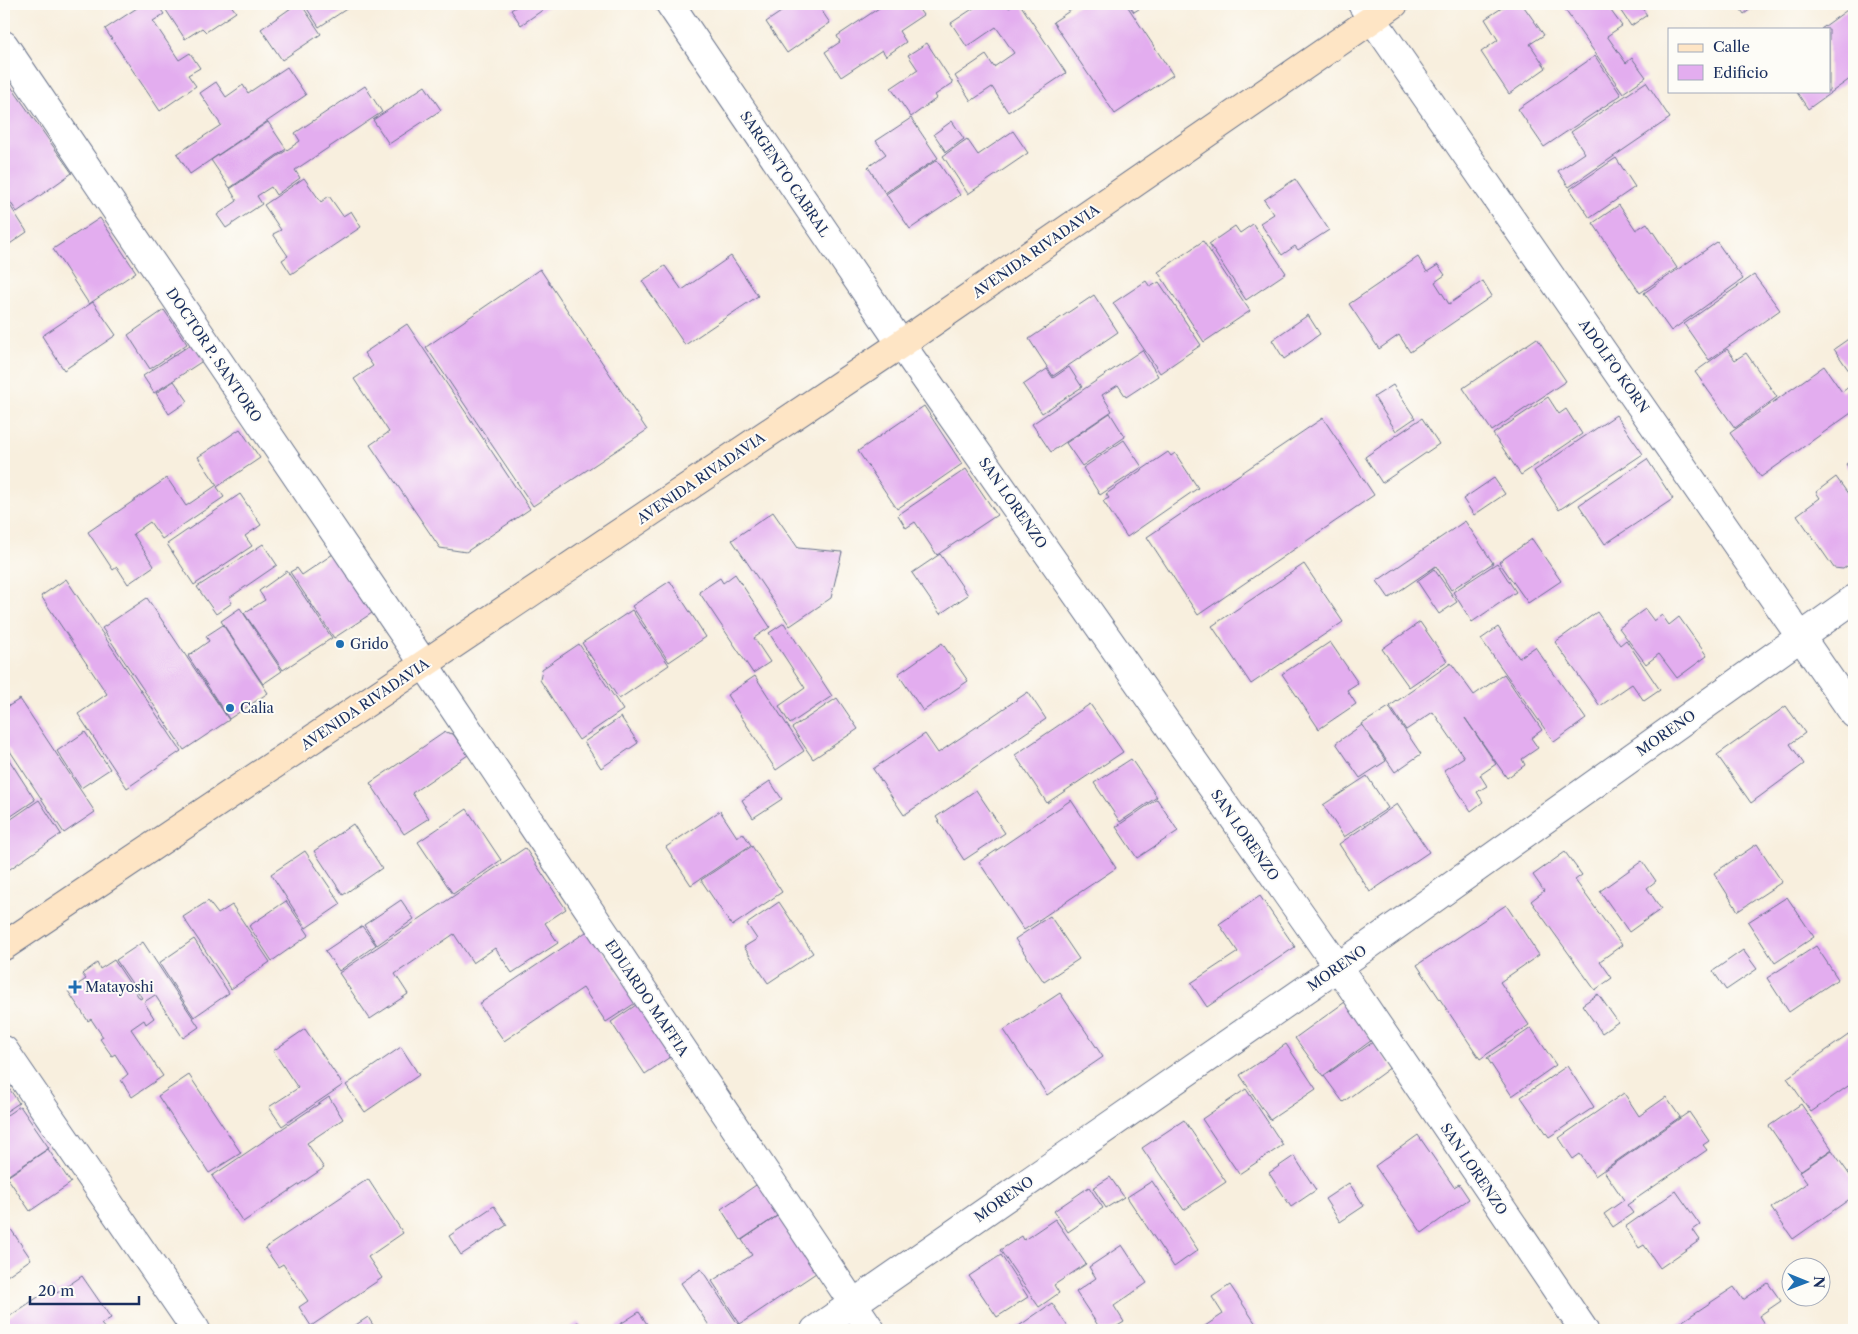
<svg xmlns="http://www.w3.org/2000/svg" width="1858" height="1334" font-family="'Libre Caslon Text',serif">
<style>
.building{fill:#e3adef}
.lines{fill:none;stroke-linecap:round;stroke-linejoin:round}
.street-casing{stroke:#68728b;stroke-width:30}
.secondary-casing{stroke:#68728b;stroke-width:30}
.street{stroke:#fff;stroke-width:28}
.secondary{stroke:#fee5c5;stroke-width:28}
.poi-dot{fill:#1f6fb2;stroke:#fdfcf7;stroke-width:2}
.labels{text-anchor:middle;dominant-baseline:central;stroke-width:4;stroke-linejoin:round;paint-order:stroke}
.street-label{font-size:14px;fill:#1b2f5e;stroke:#fdfcf7}
.poi-label{font-size:14px;fill:#1b2f5e;stroke:#fdfcf7;text-anchor:start}
</style>
<rect width="100%" height="100%" fill="#fdfcf7"/>
<filter id="ink" filterUnits="userSpaceOnUse"><feTurbulence type="fractalNoise" baseFrequency=".02" numOctaves="2"/><feDisplacementMap in="SourceGraphic" scale="10" xChannelSelector="R" yChannelSelector="G"/><feConvolveMatrix kernelMatrix="1 2 1 2 8 2 1 2 1" color-interpolation-filters="sRGB"/></filter>
<filter id="wash" filterUnits="userSpaceOnUse"><feTurbulence type="fractalNoise" baseFrequency=".0096" numOctaves="4" result="noise"/><feDisplacementMap in="SourceGraphic" scale="20" xChannelSelector="R" yChannelSelector="G"/><feGaussianBlur stdDeviation="1.12" result="paint"/><feColorMatrix in="noise" values="0 0 0 0 0 0 0 0 0 0 0 0 0 0 0 0 0 1.4 0 .05"/><feComposite in="paint" operator="in"/></filter>
<g filter="url(#wash)">
<rect width="100%" height="100%" fill="#f8efde"/>
<g id="blocks">
<!-- building -->
<path class="building" d="M143 4H157L164 14 153 21 179 60 190 53 200 68 188 75 196 86 160 111 105 29Z
M162 4H230L236 12 206 32 202 28 185 39Z
M288 4H301L321 34 282 60 261 29 291 8Z
M304 4H354L319 27Z
M520 4H545L547 7 521 25 511 10Z
M793 4H817L830 23 787 53 766 22Z
M885 4H915L923 15 899 31 906 42 886 56 882 50 841 77 825 52 840 42 837 36Z
M980 4H1007L1009 8 1016 4H1020L1066 73 1008 112 992 87 971 101 955 76 986 55 994 67 1014 53 996 27 967 47 951 23Z
M1080 4H1126L1173 75 1115 114 1053 22Z
M1128 4H1147L1134 12Z
M1508 4H1522L1544 35 1530 44 1546 68 1509 94 1481 52 1498 40 1485 19Z
M1561 4H1606L1622 26 1607 36 1626 63 1632 58 1646 77 1623 93Z
M1616 4H1639L1647 15 1631 26Z
M1737 4H1758L1744 14Z
M1854 5V76L1808 109 1796 91H1829V29H1821Z
M927 43 953 83 935 95 937 98 911 117 891 88 918 70 908 55Z
M1595 56 1621 95 1544 147 1518 109Z
M287 67 306 95 190 174 177 154 221 125 200 93 216 82 226 97 243 85 248 93Z
M5 78 72 173 17 212 4 193V79Z
M1646 82 1670 118 1569 187 1558 171 1585 153 1571 132Z
M365 86 382 112 295 170 300 178 276 195 271 187 257 196 262 204 226 228 217 215 237 201 230 189 300 141 295 133Z
M425 86 441 110 389 144 373 120Z
M911 118 938 158 885 193 868 167 886 154 876 141Z
M952 121 964 139 946 152 934 134Z
M268 122 286 149 230 188 211 160Z
M1013 131 1028 153 968 194 943 156 967 139 978 155Z
M1616 158 1635 187 1590 218 1570 189Z
M937 160 960 195 910 229 886 194Z
M304 178 321 202 329 196 343 216 351 211 361 227 291 274 282 260 288 256 273 234 281 230 264 205Z
M1295 179 1329 230 1298 250 1295 246 1282 255 1260 223 1274 214 1264 200Z
M4 196 27 232 4 248Z
M1619 205 1636 230 1647 223 1677 268 1640 293 1593 223Z
M100 218 136 272 89 304 53 249Z
M1253 224 1286 273 1246 300 1209 244 1235 226 1240 233Z
M1203 241 1250 311 1204 342 1158 272Z
M1717 242 1743 279 1671 331 1644 293Z
M731 256 758 296 685 345 642 281 665 266 682 290Z
M1418 257 1427 272 1438 265 1445 275 1435 282 1449 304 1483 281 1492 296 1410 352 1399 335 1379 349 1349 304Z
M540 269 647 430 533 506 426 347Z
M1754 275 1780 310 1709 360 1684 324Z
M1146 281 1150 287 1159 282 1201 345 1160 373 1113 303Z
M1094 295 1118 332 1053 376 1029 339Z
M93 302 116 335 64 370 42 336Z
M164 310 187 344 150 369 128 335Z
M1308 315 1320 334 1284 359 1272 340Z
M407 324 530 509 466 552 440 548 370 445 389 432 354 379 373 366 364 353Z
M1854 335V378L1834 349Z
M1537 338 1566 381 1492 431 1463 388Z
M193 343 204 360 154 393 143 376Z
M1727 349 1735 360 1746 353 1777 397 1735 428 1695 372Z
M1142 350 1158 376 1126 397 1118 385 1102 395 1112 411 1051 452 1032 424Z
M1824 366 1842 392 1854 383V411L1761 477 1730 433Z
M1069 367 1082 387 1042 413 1023 385 1047 369 1053 378Z
M174 381 188 401 169 414 156 393Z
M1393 385 1415 418 1396 431 1374 397Z
M1548 397 1559 414 1566 409 1582 434 1521 475 1493 434Z
M924 406 962 464 897 509 858 451Z
M1110 413 1125 437 1082 466 1066 443Z
M1616 415 1643 454 1559 510 1534 471Z
M1323 418 1374 495 1198 615 1147 537Z
M1422 418 1439 444 1382 483 1365 457Z
M240 429 260 458 217 487 224 497 162 539 150 522 133 534 154 566 128 584 117 567 113 570 88 532 167 478 186 506 217 485 198 457Z
M1124 440 1142 467 1100 495 1083 468Z
M1168 452 1171 456 1175 453 1198 488 1127 537 1103 501 1109 498 1106 494Z
M1854 458V476L1846 464Z
M1647 459 1673 499 1605 544 1579 505Z
M966 469 997 515 937 555 915 522 906 528 898 515Z
M1836 477 1854 502V561L1843 569 1834 568 1797 515 1820 498 1816 492Z
M1494 478 1505 494 1474 515 1463 499Z
M240 494 261 525 245 536 252 546 194 585 167 544Z
M773 512 798 548 842 552 831 598 790 626 732 540Z
M1465 521 1493 563 1451 590 1436 566 1389 598 1377 581Z
M1532 539 1561 581 1528 603 1499 562Z
M263 544 277 565 229 598 232 603 216 614 197 587Z
M333 554 372 613 334 638 290 572 297 568 302 575Z
M940 554 968 595 940 614 912 573Z
M1497 563 1516 592 1472 622 1453 592Z
M1304 564 1343 622 1251 684 1212 626Z
M1434 569 1457 602 1439 614 1417 581Z
M287 571 332 638 283 670 244 613 265 600 259 591Z
M735 574 770 627 754 638 770 662 753 673 699 592 720 578 723 583Z
M66 579 181 751 127 788 78 714 107 694 41 596Z
M670 581 706 637 669 662 632 606Z
M147 598 229 720 184 750 102 628Z
M240 608 282 671 263 684 221 621Z
M1645 609 1654 621 1662 615 1669 625 1679 617 1707 656 1677 678 1659 654 1646 664 1619 628Z
M632 610 669 665 619 699 582 643Z
M1597 612 1620 645 1626 640 1660 690 1644 701 1632 684 1600 706 1555 642Z
M1420 622 1447 661 1409 687 1382 649Z
M784 623 832 696 790 724 779 706 805 688 769 633Z
M223 625 268 693 229 719 188 656 209 641 206 636Z
M1498 627 1519 658 1535 647 1586 719 1554 742 1481 639Z
M1330 642 1358 683 1347 690 1356 704 1319 729 1282 674Z
M942 643 968 681 923 711 898 674Z
M579 644 623 710 579 740 540 680 542 669Z
M1451 663 1474 695 1504 674 1542 730 1531 738 1538 748 1522 759 1525 765 1507 778 1465 718 1496 764 1480 775 1487 786 1477 792 1483 802 1471 811 1444 770 1464 757 1433 712 1406 730 1390 706Z
M755 676 804 751 776 770 727 695Z
M1028 692 1046 719 904 815 873 769 925 734 938 753Z
M837 698 858 729 813 759 792 728Z
M20 699 95 812 64 833 4 742V709Z
M1090 704 1123 752 1047 803 1015 755Z
M1786 706 1805 733 1790 744 1804 764 1751 803 1717 755Z
M1389 707 1421 754 1395 772 1362 724Z
M621 717 638 743 601 768 584 742Z
M1362 725 1386 761 1360 778 1336 743Z
M85 732 110 769 81 788 57 751Z
M445 732 453 734 468 755 412 793 429 818 404 834 370 783Z
M4 745 9 753 4 757Z
M8 758 35 800 4 821V761Z
M1131 759 1157 797 1120 822 1094 783Z
M1367 776 1388 808 1344 837 1323 805Z
M770 781 782 799 753 818 742 800Z
M976 790 1005 833 964 860 936 817Z
M1157 799 1178 831 1137 858 1116 827Z
M39 800 61 834 4 873V824Z
M1071 800 1116 868 1024 930 979 862Z
M1397 804 1429 852 1370 892 1339 844Z
M467 809 501 860 453 894 418 842Z
M720 811 737 837 743 833 751 845 691 885 666 847Z
M353 824 382 868 343 895 314 851Z
M1757 844 1782 882 1738 911 1714 873Z
M752 846 782 892 732 926 701 880Z
M525 848 566 909 545 923 558 943 512 973 495 948 473 963 454 934 395 974 408 994 370 1019 339 973Z
M305 851 341 904 306 928 271 874Z
M1565 852 1582 875 1575 880 1622 945 1600 961 1612 978 1595 990 1531 901 1544 891 1533 875Z
M1642 861 1656 881 1647 888 1661 909 1629 932 1600 891Z
M1260 896 1295 947 1207 1007 1191 983 1238 952 1219 924Z
M1787 897 1814 937 1775 963 1748 922Z
M401 900 414 919 377 945 364 925Z
M208 901 218 914 232 905 270 962 231 989 183 917Z
M286 901 309 935 272 961 249 926Z
M779 902 813 953 768 983 744 947 757 939 747 924Z
M1506 905 1539 955 1500 982 1529 1025 1480 1059 1417 965Z
M1050 916 1079 959 1044 982 1015 939Z
M362 926 376 945 339 971 325 951Z
M589 930 637 1002 606 1022 583 988 504 1041 479 1004Z
M194 939 229 993 194 1017 159 963Z
M143 942 199 1027 183 1038 155 995 144 1002 154 1018 146 1024 144 1020 131 1029 163 1076 132 1097 121 1080 128 1074 115 1054 112 1056 100 1039 103 1037 91 1019 88 1021 68 991 86 979 82 974 97 963 100 969 114 960 140 999 142 998 116 960Z
M1816 946 1838 979 1789 1012 1767 978Z
M1743 950 1757 969 1726 990 1713 971Z
M1060 993 1103 1057 1047 1095 1004 1030Z
M1598 994 1618 1022 1602 1033 1582 1005Z
M1345 1002 1372 1040 1323 1076 1295 1038Z
M639 1003 673 1055 645 1074 611 1022Z
M1531 1028 1556 1065 1512 1096 1487 1058Z
M305 1029 343 1085 282 1126 269 1107 298 1088 273 1051Z
M1854 1031V1082L1811 1112 1787 1078Z
M1373 1042 1391 1067 1343 1102 1324 1076Z
M1286 1044 1316 1089 1270 1120 1240 1075Z
M401 1047 419 1075 365 1112 346 1085Z
M1567 1066 1594 1107 1549 1137 1521 1097Z
M189 1075 241 1153 209 1173 158 1096Z
M4 1081 19 1103 4 1113Z
M1246 1089 1283 1145 1239 1174 1202 1119Z
M1624 1093 1639 1116 1666 1097 1680 1117 1595 1176 1580 1154 1573 1159 1559 1138Z
M329 1097 343 1119 307 1143 324 1168 243 1222 212 1176Z
M1801 1104 1832 1149 1800 1171 1769 1126Z
M20 1106 49 1148 7 1176 4 1171V1117Z
M1689 1112 1709 1141 1703 1145 1707 1150 1627 1205 1633 1213 1613 1227 1604 1214 1624 1200 1604 1171Z
M1184 1120 1226 1182 1184 1210 1142 1148Z
M1418 1135 1454 1187 1459 1184 1469 1199 1422 1233 1375 1166Z
M48 1149 71 1183 30 1211 7 1177Z
M1832 1150 1854 1181V1196L1793 1239 1771 1208 1807 1183 1799 1172Z
M1294 1156 1316 1190 1291 1207 1269 1173Z
M1110 1177 1124 1197 1106 1208 1093 1188Z
M368 1179 403 1233 368 1257 382 1278 311 1326 299 1307 308 1301 283 1264 278 1267 265 1248Z
M762 1181 783 1212 741 1240 721 1209Z
M1152 1181 1198 1250 1174 1267 1127 1197Z
M1349 1183 1364 1206 1340 1222 1325 1199Z
M1089 1187 1103 1208 1068 1232 1054 1211Z
M1676 1191 1700 1225 1693 1230 1700 1240 1660 1268 1644 1245 1639 1248 1625 1227Z
M494 1206 507 1225 461 1255 449 1236Z
M783 1212 822 1269 740 1324 712 1281 752 1255 742 1240Z
M4 1219 31 1259 4 1278Z
M1055 1219 1086 1264 1054 1285 1059 1293 1039 1307 1000 1250 1022 1236 1024 1240Z
M1122 1245 1147 1283 1114 1306 1124 1322 1111 1330H1101L1076 1292 1096 1278 1089 1267Z
M1001 1255 1028 1297 997 1317 969 1276Z
M701 1269 742 1330H712L681 1283Z
M82 1276 111 1318 101 1324 106 1330H4V1320L53 1287 57 1293Z
M1768 1283 1781 1301 1759 1316 1768 1330H1678L1675 1326 1734 1287 1743 1300Z
M1230 1285 1260 1330H1199L1223 1314 1212 1297Z
M1052 1303 1070 1330H1013Z
M639 1312 651 1330H611Z
M368 1317 376 1330H348Z
M578 1322 584 1330H566Z"/>
</g>
</g>
<g filter="url(#ink)">
<use href="#blocks" fill-opacity="0" stroke="#68728b" stroke-width="1"/>
<g class="lines">
<defs>
<path id="street" d="M670 4 901 344 1338 967 1584 1330
M1362 4 1854 714
M4 45 424 664 871 1330
M4 1050 196 1330
M815 1330 1338 967 1854 599"/>
<path id="secondary" d="M4 946 901 344 1394 4"/>
</defs>
<!-- street casing -->
<use href="#street" class="street-casing"/>
<!-- secondary casing -->
<use href="#secondary" class="secondary-casing"/>
<!-- street -->
<use href="#street" class="street"/>
<!-- secondary -->
<use href="#secondary" class="secondary"/>
</g>
</g>
<!-- markers -->
<g class="poi-dot">
<circle cx="340" cy="644" r="5"/>
<circle cx="230" cy="708" r="5"/>
<path d="M72.5 979.5h5v5h5v5h-5v5h-5v-5h-5v-5h5z"/>
</g>
<g class="labels">
<!-- street labels -->
<g class="street-label">
<text transform="translate(785 174) rotate(56)">SARGENTO CABRAL</text>
<text transform="translate(1036 251) rotate(-35)">AVENIDA RIVADAVIA</text>
<text transform="translate(214 355) rotate(56)">DOCTOR P. SANTORO</text>
<text transform="translate(1614 366) rotate(55)">ADOLFO KORN</text>
<text transform="translate(701 478) rotate(-34)">AVENIDA RIVADAVIA</text>
<text transform="translate(1013 503) rotate(55)">SAN LORENZO</text>
<text transform="translate(365 704) rotate(-34)">AVENIDA RIVADAVIA</text>
<text transform="translate(1666 733) rotate(-35)">MORENO</text>
<text transform="translate(1245 835) rotate(55)">SAN LORENZO</text>
<text transform="translate(1337 968) rotate(-35)">MORENO</text>
<text transform="translate(647 998) rotate(56)">EDUARDO MAFFIA</text>
<text transform="translate(1474 1169) rotate(56)">SAN LORENZO</text>
<text transform="translate(1004 1199) rotate(-35)">MORENO</text>
</g>
<!-- poi labels -->
<g class="poi-label">
<text x="350" y="644">Grido</text>
<text x="240" y="708">Calia</text>
<text x="85" y="987">Matayoshi</text>
</g>
</g>
<!-- margin -->
<rect width="1858" height="1334" fill="none" stroke="#fdfcf7" stroke-width="20"/>
<!-- legend -->
<rect x="1668" y="28" width="162" height="65" fill="#fdfcf7" stroke="#a3aaba"/>
<rect x="1678" y="44" width="25" height="8" fill="#fee5c5" stroke="#a3aaba"/>
<text x="1713" y="52" font-size="15" fill="#1b2f5e">Calle</text>
<rect x="1678" y="65" width="25" height="15" fill="#e3adef" stroke="#a3aaba"/>
<text x="1713" y="78" font-size="15" fill="#1b2f5e">Edificio</text>
<!-- north arrow -->
<g transform="translate(1806 1282) rotate(91)"><circle r="24" fill="#fdfcf7" stroke="#a3aaba"/>
<path d="M0-4L9 19L0 12L-9 19Z" fill="#1f6fb2"/>
<text y="-8" font-size="14" font-weight="bold" text-anchor="middle" fill="#1b2f5e">N</text>
</g>
<!-- scale -->
<path d="M30 1296v8h109v-8" fill="none" stroke="#1b2f5e" stroke-width="2.5"/>
<text x="38" y="1296" font-size="15" fill="#1b2f5e" stroke="#fdfcf7" stroke-width="4" paint-order="stroke">20 m</text>
</svg>
